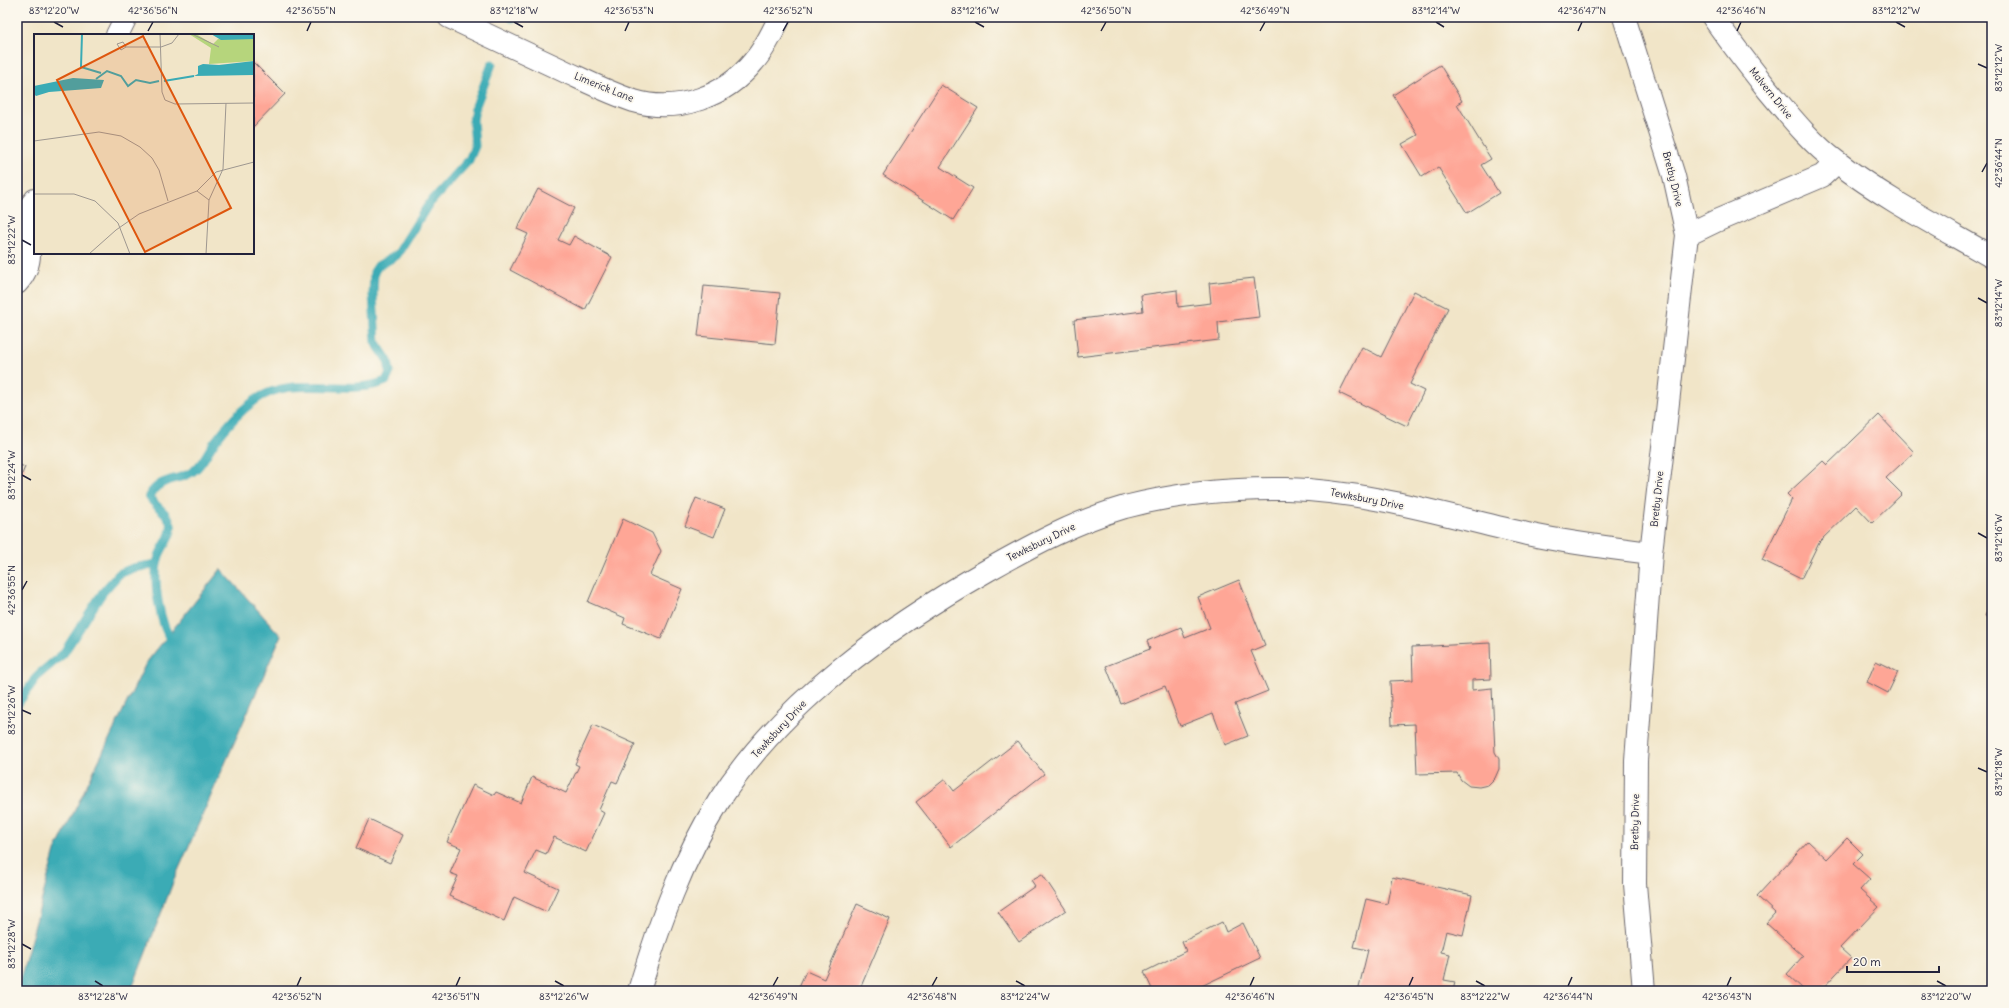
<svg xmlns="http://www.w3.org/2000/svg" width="2009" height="1008" font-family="Delius,sans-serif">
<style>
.water{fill:#3aabb5;stroke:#2e6678}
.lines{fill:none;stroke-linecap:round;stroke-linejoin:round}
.stream{stroke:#3aabb5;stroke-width:9}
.building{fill:#fea696}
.minor-casing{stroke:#6a666c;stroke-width:24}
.minor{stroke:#fff;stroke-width:22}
.ticks{fill:none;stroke:#22223b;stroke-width:1.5}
.labels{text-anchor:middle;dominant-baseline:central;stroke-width:3.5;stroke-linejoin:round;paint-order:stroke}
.street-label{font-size:10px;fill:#22223b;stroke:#fbf7ec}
.inset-river{fill:none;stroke:#3aabb5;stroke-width:2}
.inset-road{fill:none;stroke:#9e9790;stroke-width:1}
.view{fill:#de560e;fill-opacity:0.15;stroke:#de560e;stroke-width:2}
.inset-edge{fill:none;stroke:#22223b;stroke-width:2}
.neatline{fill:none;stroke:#22223b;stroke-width:1.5}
.ticks-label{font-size:10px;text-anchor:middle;fill:#22223b}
</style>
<rect width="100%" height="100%" fill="#fbf7ec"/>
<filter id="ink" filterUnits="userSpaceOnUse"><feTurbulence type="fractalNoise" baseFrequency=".025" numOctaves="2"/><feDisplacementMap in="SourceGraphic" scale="8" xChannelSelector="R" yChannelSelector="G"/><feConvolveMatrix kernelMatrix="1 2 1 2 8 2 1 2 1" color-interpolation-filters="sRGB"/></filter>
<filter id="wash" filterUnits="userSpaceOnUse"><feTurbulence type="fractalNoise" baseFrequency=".012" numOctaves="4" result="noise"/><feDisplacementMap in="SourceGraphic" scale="16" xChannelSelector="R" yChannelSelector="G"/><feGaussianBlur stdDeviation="0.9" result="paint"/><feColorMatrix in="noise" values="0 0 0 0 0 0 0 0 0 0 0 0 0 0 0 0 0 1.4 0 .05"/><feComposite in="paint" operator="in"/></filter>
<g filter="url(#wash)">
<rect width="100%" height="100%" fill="#f1e5c8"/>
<!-- water -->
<path class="water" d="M221 569 281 636 174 880 131 991H17L55 851 146 663Z"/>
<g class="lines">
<!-- stream -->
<path class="stream" d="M512 18 513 17
M174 646C160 625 151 580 159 556 162 547 173 535 171 525 169 512 154 507 149 496 162 474 182 483 197 468 204 461 208 451 214 443 225 428 239 412 254 401 293 372 345 398 386 381L390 372 388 361 376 343 373 295 374 272 378 266 397 255 428 205 469 160 475 146 473 120 475 108 492 64
M17 705 38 675 63 654 103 592 119 574 133 568 157 564"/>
</g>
<g id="blocks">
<!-- building -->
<path class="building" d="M253 62 285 94 253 127Z
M1440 65 1462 101 1457 104 1491 159 1481 165 1499 193 1467 213 1438 167 1422 177 1402 144 1418 135 1393 95Z
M941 85 978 108 940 167 973 188 953 220 883 175Z
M538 189 574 208 558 240 569 245 574 236 612 257 585 310 510 270 528 234 517 229Z
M1254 278 1259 317 1218 322 1219 340 1078 357 1074 320 1143 311 1141 295 1177 290 1178 307 1211 303 1209 283Z
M704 286 780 293 775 344 698 336Z
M1414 291 1448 308 1410 384 1424 391 1407 426 1339 393 1362 347 1381 357Z
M1879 415 1914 452 1886 478 1902 494 1872 523 1856 506 1819 542 1801 579 1762 560 1792 499 1787 494 1823 461 1827 465Z
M17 464 25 467 17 486Z
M696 498 725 509 714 537 685 526Z
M623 519 652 533 661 551 650 575 682 589 661 639 623 624 625 618 588 602Z
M1239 580 1265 645 1251 651 1268 691 1235 704 1248 736 1225 745 1213 713 1180 726 1165 686 1121 704 1106 666 1150 649 1147 641 1181 627 1185 638 1210 628 1198 597Z
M1992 601V619L1985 616Z
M1490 643 1491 679 1472 680V690L1492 688 1495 752 1499 759V769L1495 778 1488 785 1479 787 1469 786 1461 780 1457 773 1417 774 1415 724 1392 725 1390 681 1413 680 1412 647Z
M1876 661 1898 672 1888 693 1867 682Z
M593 725 635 744 617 783 612 781 599 810 604 813 586 852 554 837 546 854 536 850 525 873 558 888 547 912 514 897 504 921 449 896 458 876 450 873 461 848 447 842 473 785 494 795 496 792 521 803 532 777 566 793 579 766 575 764Z
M1018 741 1044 774 951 847 916 802 945 779 954 791Z
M369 819 403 835 390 863 356 848Z
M1847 838 1863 854 1853 864 1870 879 1860 890 1879 907 1840 948 1851 958 1820 991H1805L1787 974 1803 956 1766 923 1775 913 1757 896 1808 841 1827 859Z
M1042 874 1066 910 1019 942 998 912 1035 886 1031 880Z
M1392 877 1472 895 1463 935 1446 931 1441 952 1450 954 1444 980 1455 982 1453 991H1358L1368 950 1354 947 1366 899 1387 904Z
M857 904 890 919 859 991H797L806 971 824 979Z
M1222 922 1226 932 1243 923 1260 958 1191 991H1153L1144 972 1186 951 1182 942Z"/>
</g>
</g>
<g filter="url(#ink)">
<use href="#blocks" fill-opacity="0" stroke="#6a666c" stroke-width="1"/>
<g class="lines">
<defs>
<path id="minor" d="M449 17C487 35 524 52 562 70 586 81 609 93 634 101 678 114 726 96 754 61 765 49 773 31 780 17
M1624 17 1674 176 1687 235 1651 553 1636 761 1635 884 1644 991
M1713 17C1730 42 1749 66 1768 90 1789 115 1810 142 1837 162 1885 199 1940 227 1992 257
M117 35 126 17
M21 218 35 200
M1687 235 1716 221 1822 176 1837 162
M17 283C35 263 30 241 21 218
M639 991C659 924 682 860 719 801 782 702 888 627 988 570 1032 545 1077 521 1125 507 1178 493 1232 488 1287 489 1368 491 1448 516 1527 534 1568 543 1610 548 1651 553"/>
</defs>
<!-- minor casing -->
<use href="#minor" class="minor-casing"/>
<!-- minor -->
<use href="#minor" class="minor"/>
</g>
</g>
<!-- ticks -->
<path class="ticks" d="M54 22 63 27M514 22 523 27M975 22 984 27M1436 22 1444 27M1896 22 1905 27M148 31 153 22M307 31 311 22M625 31 629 22M783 31 788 22M1101 31 1106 22M1260 31 1265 22M1578 31 1582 22M1737 31 1741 22M1978 64 1987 68M1982 172 1987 163M22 240 31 245M1978 298 1987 303M22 475 31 480M1978 533 1987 538M22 590 27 581M22 710 31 714M1978 768 1987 772M22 944 31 949M95 981 103 986M555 981 564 986M1016 981 1025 986M1476 981 1485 986M1937 981 1946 986M297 986 301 977M456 986 460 977M773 986 778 977M932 986 937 977M1250 986 1254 977M1409 986 1413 977M1568 986 1572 977M1727 986 1731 977"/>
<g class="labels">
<!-- street labels -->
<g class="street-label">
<text transform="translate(604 87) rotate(22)">Limerick Lane</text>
<text transform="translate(1771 93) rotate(51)">Malvern Drive</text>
<text transform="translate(1673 179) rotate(76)">Bretby Drive</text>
<text transform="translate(1367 499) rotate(11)">Tewksbury Drive</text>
<text transform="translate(1657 499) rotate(-84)">Bretby Drive</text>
<text transform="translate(1041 542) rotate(-26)">Tewksbury Drive</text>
<text transform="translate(779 729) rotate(-47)">Tewksbury Drive</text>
<text transform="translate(1635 822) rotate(-89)">Bretby Drive</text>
</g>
</g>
<!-- overview -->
<g transform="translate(34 34)">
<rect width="220" height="220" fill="#f1e5c8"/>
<path d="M155 0H162L179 10 184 5H220V27L175 30 177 14Z" fill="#b6d57c"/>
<path d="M177 0H220V5L187 6ZM220 27V41L160 42 164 40V32L169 30 185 31ZM39 44 70 46 67 54 15 58 2 62 0 60V52Z" fill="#3aabb5"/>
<path class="inset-river" d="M48 0 47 33 67 39M62 45 73 37 87 42 94 52 102 46 116 49 125 47M130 47 160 42"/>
<path class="inset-road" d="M126 0 128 58 131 66 141 70 220 69M158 0 185 13M92 13 89 8 83 10 87 16 92 13H127L138 9 145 0M0 107 65 98 87 102 106 113 118 124 125 136 134 167M163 157 175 166M0 160H40L61 167 84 189 96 220M55 220 82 196 105 180 163 157 182 138 220 128M172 220 175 166 189 135 192 69"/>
<path class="view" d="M109 2 197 174 111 218 23 46Z"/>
<rect width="220" height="220" class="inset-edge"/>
</g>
<!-- margin -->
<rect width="2009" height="1008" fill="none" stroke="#fbf7ec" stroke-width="44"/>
<!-- scale -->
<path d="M1847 966v6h92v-6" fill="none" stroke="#22223b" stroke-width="2"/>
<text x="1853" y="966" font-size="12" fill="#22223b" stroke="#fbf7ec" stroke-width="3" paint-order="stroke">20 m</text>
<rect x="22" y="22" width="1965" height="964" class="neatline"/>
<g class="ticks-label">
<text x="54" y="14">83°12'20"W</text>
<text x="153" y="14">42°36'56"N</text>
<text x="311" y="14">42°36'55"N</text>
<text x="514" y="14">83°12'18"W</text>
<text x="629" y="14">42°36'53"N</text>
<text x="788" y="14">42°36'52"N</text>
<text x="975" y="14">83°12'16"W</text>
<text x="1106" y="14">42°36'50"N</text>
<text x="1265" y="14">42°36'49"N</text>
<text x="1436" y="14">83°12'14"W</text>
<text x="1582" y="14">42°36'47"N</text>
<text x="1741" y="14">42°36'46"N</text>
<text x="1896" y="14">83°12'12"W</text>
<text transform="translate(1998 68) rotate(-90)" y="4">83°12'12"W</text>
<text transform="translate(1998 163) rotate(-90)" y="4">42°36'44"N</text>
<text transform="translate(11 240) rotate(-90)" y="4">83°12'22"W</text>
<text transform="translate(1998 303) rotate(-90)" y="4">83°12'14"W</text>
<text transform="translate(11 475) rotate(-90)" y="4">83°12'24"W</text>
<text transform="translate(1998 538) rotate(-90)" y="4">83°12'16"W</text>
<text transform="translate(11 590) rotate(-90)" y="4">42°36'55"N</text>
<text transform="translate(11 710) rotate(-90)" y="4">83°12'26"W</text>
<text transform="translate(1998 772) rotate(-90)" y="4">83°12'18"W</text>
<text transform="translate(11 944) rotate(-90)" y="4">83°12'28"W</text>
<text x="103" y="1000">83°12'28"W</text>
<text x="297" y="1000">42°36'52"N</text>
<text x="456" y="1000">42°36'51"N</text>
<text x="564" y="1000">83°12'26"W</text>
<text x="773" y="1000">42°36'49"N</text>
<text x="932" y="1000">42°36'48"N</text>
<text x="1025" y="1000">83°12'24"W</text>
<text x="1250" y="1000">42°36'46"N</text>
<text x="1409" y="1000">42°36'45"N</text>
<text x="1485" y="1000">83°12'22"W</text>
<text x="1568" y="1000">42°36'44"N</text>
<text x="1727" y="1000">42°36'43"N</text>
<text x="1946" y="1000">83°12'20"W</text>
</g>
</svg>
